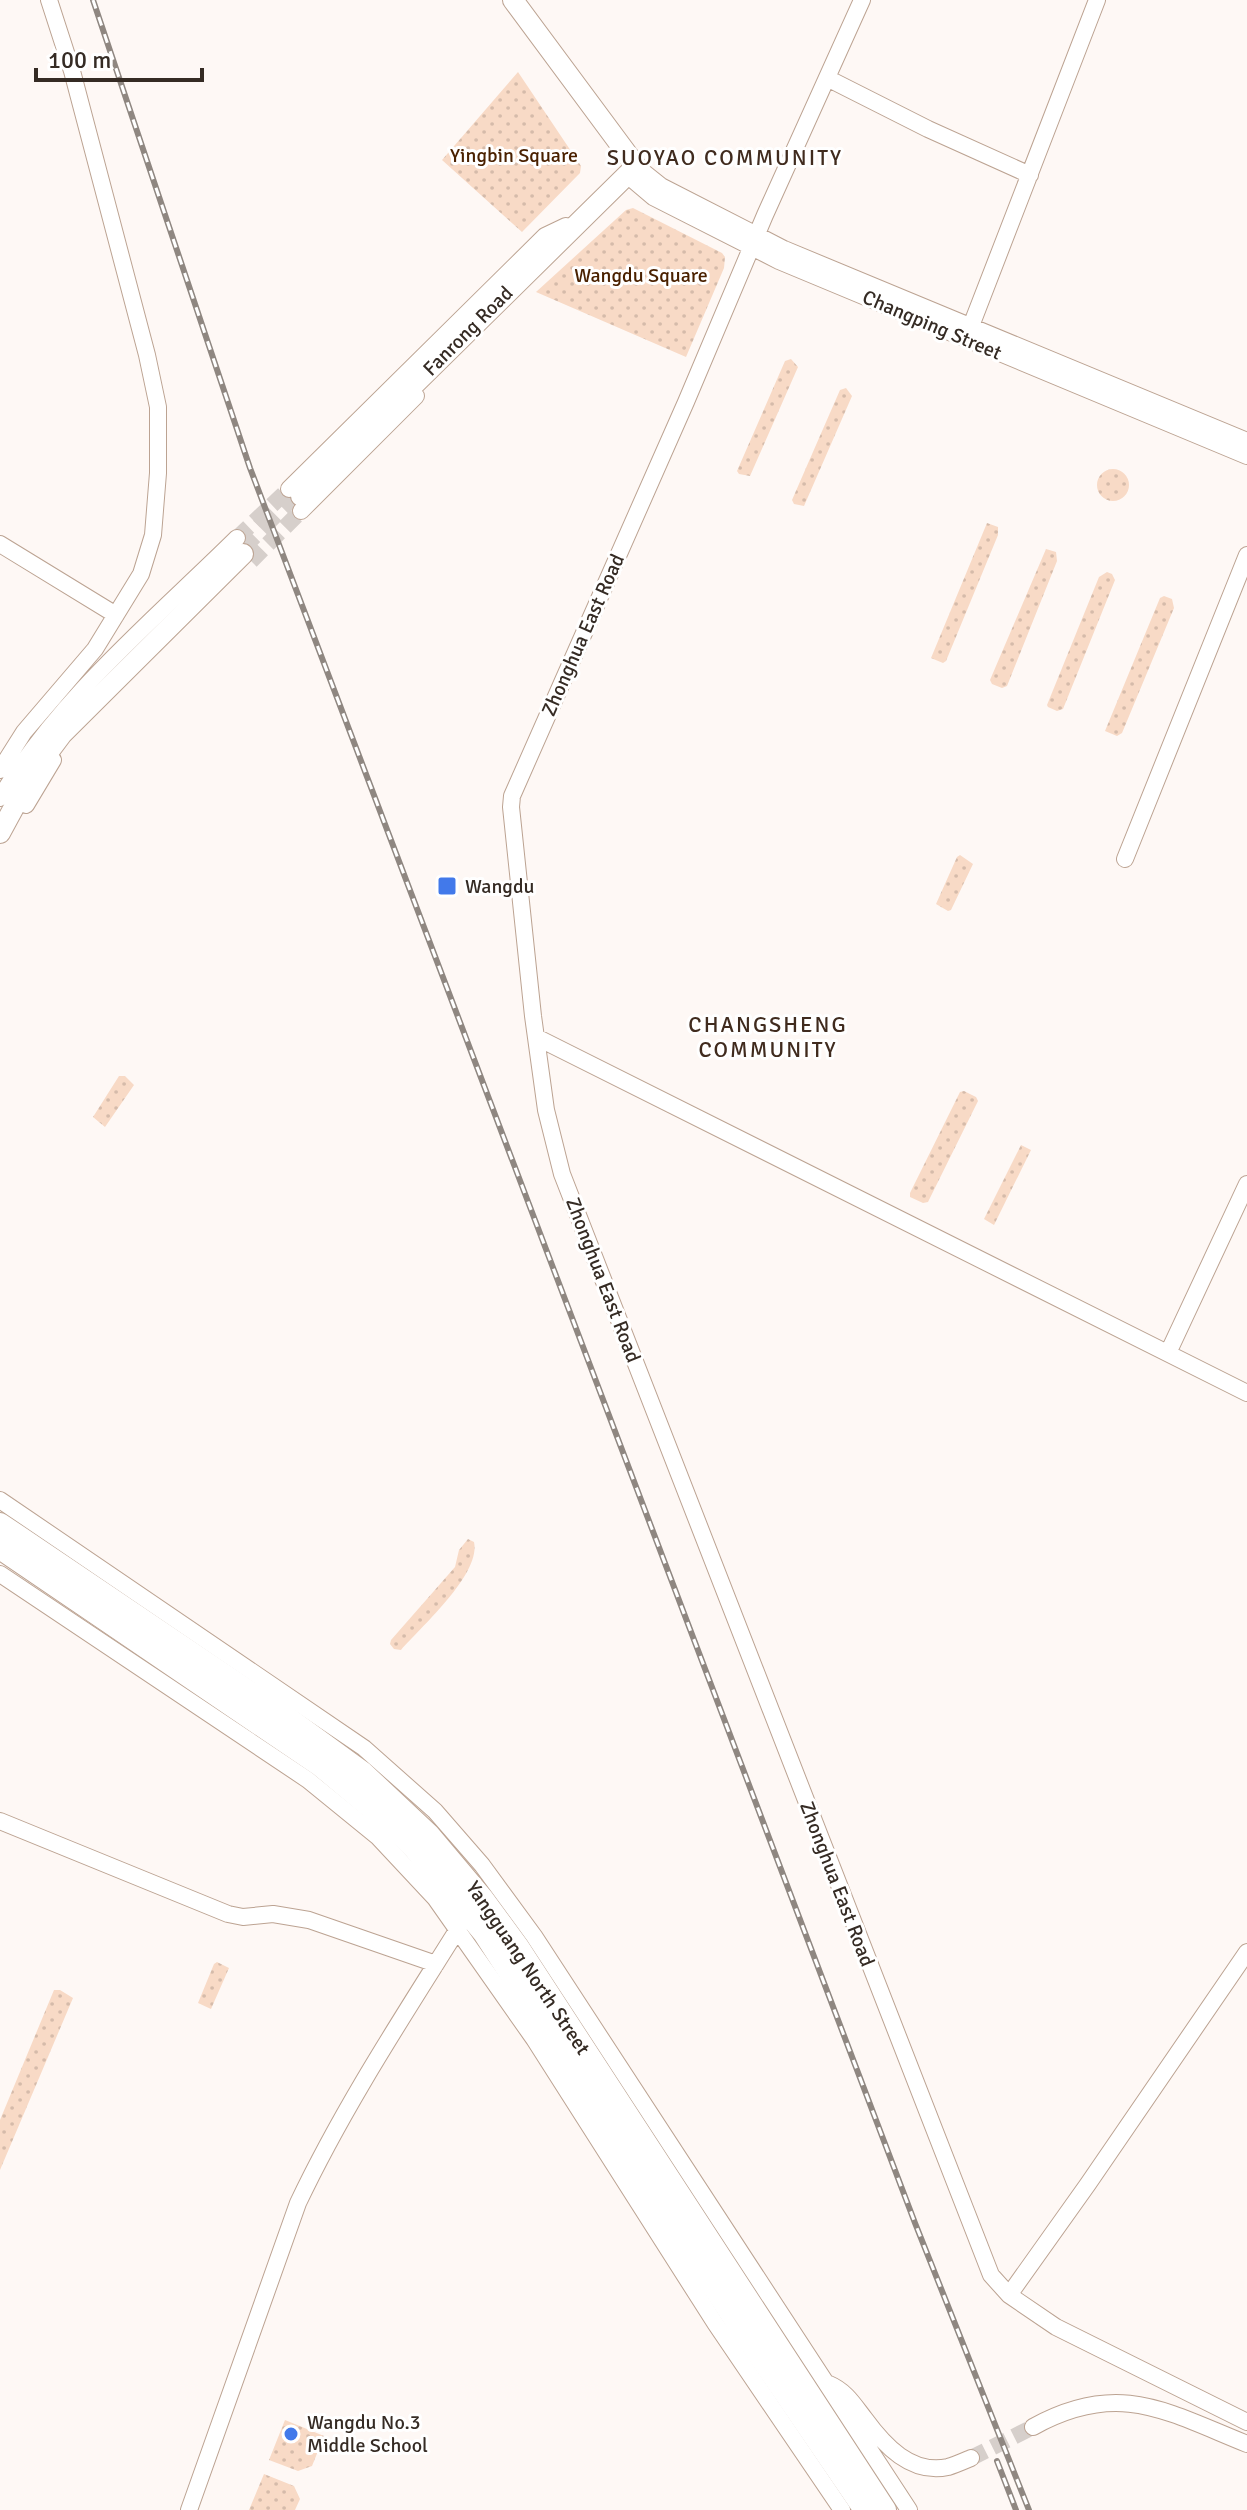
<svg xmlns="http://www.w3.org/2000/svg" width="1247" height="2510" font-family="Signika,sans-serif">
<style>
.grass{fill:url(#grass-dots)}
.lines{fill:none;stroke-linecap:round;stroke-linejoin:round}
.minor-tunnel{stroke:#d6cfcb;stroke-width:16;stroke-dasharray:16 8;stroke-linecap:butt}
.major-tunnel{stroke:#d6cfcb;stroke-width:20;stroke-dasharray:20 10;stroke-linecap:butt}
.minor-casing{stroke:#bca392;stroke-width:18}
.major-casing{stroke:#bca392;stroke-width:22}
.highway-casing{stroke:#bca392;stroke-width:24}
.minor{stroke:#fff;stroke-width:16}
.major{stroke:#fff;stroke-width:20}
.highway{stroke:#fff;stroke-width:22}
.rail-casing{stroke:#8f8781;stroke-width:6}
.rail{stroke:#fff;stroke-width:3;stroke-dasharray:9;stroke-linecap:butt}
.poi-dot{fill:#4279ea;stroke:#fff;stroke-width:3}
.labels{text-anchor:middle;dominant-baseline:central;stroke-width:6;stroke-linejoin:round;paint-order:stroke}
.park-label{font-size:20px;fill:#4a2100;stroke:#fff}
.street-label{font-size:20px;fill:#352b24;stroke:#fff}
.poi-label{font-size:20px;fill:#352b24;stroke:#fff;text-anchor:start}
.neighbourhood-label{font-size:22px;letter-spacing:2px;fill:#402b1e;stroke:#fff}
</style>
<defs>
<pattern id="grass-dots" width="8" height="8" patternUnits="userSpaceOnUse" patternTransform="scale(2)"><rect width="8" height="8" fill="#f8dac6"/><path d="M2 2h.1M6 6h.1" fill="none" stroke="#d5bbaa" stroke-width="1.8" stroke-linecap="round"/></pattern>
</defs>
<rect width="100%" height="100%" fill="#fef8f5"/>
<!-- grass -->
<path class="grass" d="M518 72 581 166 580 173 522 232 442 160Z
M633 208 722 253 725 257 724 268 686 357 536 292 626 210Z
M791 359 798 367 750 476 739 474 737 471 785 361Z
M846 388 852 396 804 506 794 504 792 500 840 390Z
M1097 485a16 16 0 1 1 32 0a16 16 0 1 1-32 0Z
M987 523 998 527V535L946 661 943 663 931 658Z
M1046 549 1056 552 1057 561 1007 686 1002 688 992 684 990 680Z
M1107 572 1112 574 1115 580 1063 709 1057 711 1048 707 1047 705 1099 577Z
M1164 596 1172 599 1174 608 1122 733 1117 736 1105 731 1160 598Z
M960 855 973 864 951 910 948 911 936 904 957 857Z
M119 1076H125L134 1085 105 1127 93 1117Z
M964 1091 976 1097 978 1101 928 1202 923 1203 910 1197V1193L960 1092Z
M1021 1145 1031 1150 994 1225 984 1219Z
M468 1539 474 1542C481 1574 422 1626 401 1650L394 1649 390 1644 391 1640 455 1567 459 1550Z
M217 1962 229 1968 211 2009 198 2003 214 1964Z
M54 1990H60L73 1998 0 2170V2120Z
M285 2420 324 2436 312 2466 298 2471 269 2460Z
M264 2474 294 2486 300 2499 295 2510H249Z"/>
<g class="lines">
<!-- minor-tunnel -->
<path class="minor-tunnel" d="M237 538 289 489
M251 561 301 511
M971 2458 1033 2427"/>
<!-- major-tunnel -->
<path class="major-tunnel" d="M239 549 298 490"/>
<defs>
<path id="minor" d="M862 0 765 215 686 402 512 796 511 807 533 1016 546 1110 562 1174 991 2275 1009 2295 1056 2327 1247 2422
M827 78 928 129 1030 175
M636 166 661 186 784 249 1247 441
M627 175 653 197 779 261 1247 456
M971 326 1097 0
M289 489 545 236 566 226
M301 511 416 396
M0 544 116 615
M0 770 24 732 95 649 141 574 153 535 158 473V407L147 355 72 71 49 0
M0 798C60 697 154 620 237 538
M26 805 53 760
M1125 859 1247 555
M536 1037 1247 1393
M1168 1353 1247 1184
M0 1500 364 1748 435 1811 482 1865 534 1936 909 2510
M0 1574 308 1780 378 1837 435 1898 534 2039 715 2323 842 2510
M0 1821 228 1914 243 1917 273 1914 309 1920 436 1964
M1009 2295 1088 2184 1247 1952
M829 2384C846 2391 854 2405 865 2419 884 2445 911 2475 948 2467 955 2465 964 2461 971 2458
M1033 2427C1118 2380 1165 2411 1247 2444
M189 2510 298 2203C344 2106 404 2015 461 1924"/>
<path id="major" d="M301 496 636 166 513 0
M0 833 32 774 62 734 243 554"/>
<path id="highway" d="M0 1524 282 1714 363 1773 429 1835 482 1898 518 1947 885 2510
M0 1548 321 1766 387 1821 415 1849 484 1933 741 2329 865 2510"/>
</defs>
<!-- minor casing -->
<use href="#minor" class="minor-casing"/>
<!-- major casing -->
<use href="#major" class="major-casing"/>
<!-- highway casing -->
<use href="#highway" class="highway-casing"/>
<!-- minor -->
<use href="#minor" class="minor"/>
<!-- major -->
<use href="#major" class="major"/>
<!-- highway -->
<use href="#highway" class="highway"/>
<defs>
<path id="rail" d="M93 0 250 468 915 2223 1029 2510
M997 2461 1016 2510"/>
</defs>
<!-- rail casing -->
<use href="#rail" class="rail-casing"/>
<!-- rail -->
<use href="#rail" class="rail"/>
</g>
<!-- markers -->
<g class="poi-dot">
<rect x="437" y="876" width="20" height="20" rx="4"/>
<circle cx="291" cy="2434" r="8"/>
</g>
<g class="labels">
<!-- park labels -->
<g class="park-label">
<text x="514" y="155">Yingbin Square</text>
<text x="641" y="275">Wangdu Square</text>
</g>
<!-- street labels -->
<g class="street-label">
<text transform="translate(932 325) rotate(23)">Changping Street</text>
<text transform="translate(468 331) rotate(-45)">Fanrong Road</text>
<text transform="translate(583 635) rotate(-66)">Zhonghua East Road</text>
<text transform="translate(603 1280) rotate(69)">Zhonghua East Road</text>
<text transform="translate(837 1884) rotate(69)">Zhonghua East Road</text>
<text transform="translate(528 1968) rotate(56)">Yangguang North Street</text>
</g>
<!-- poi labels -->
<g class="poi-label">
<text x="465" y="886">Wangdu</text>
<text x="307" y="2422">Wangdu No.3<tspan x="307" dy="23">Middle School</tspan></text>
</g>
<!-- neighbourhood labels -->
<g class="neighbourhood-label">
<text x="725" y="157">SUOYAO COMMUNITY</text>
<text x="768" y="1024">CHANGSHENG<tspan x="768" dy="25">COMMUNITY</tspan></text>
</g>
</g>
<!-- scale -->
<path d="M36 68v12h166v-12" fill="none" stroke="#352b24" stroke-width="4"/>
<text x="48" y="68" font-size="24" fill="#352b24" stroke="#ffffff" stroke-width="6" paint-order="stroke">100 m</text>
</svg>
